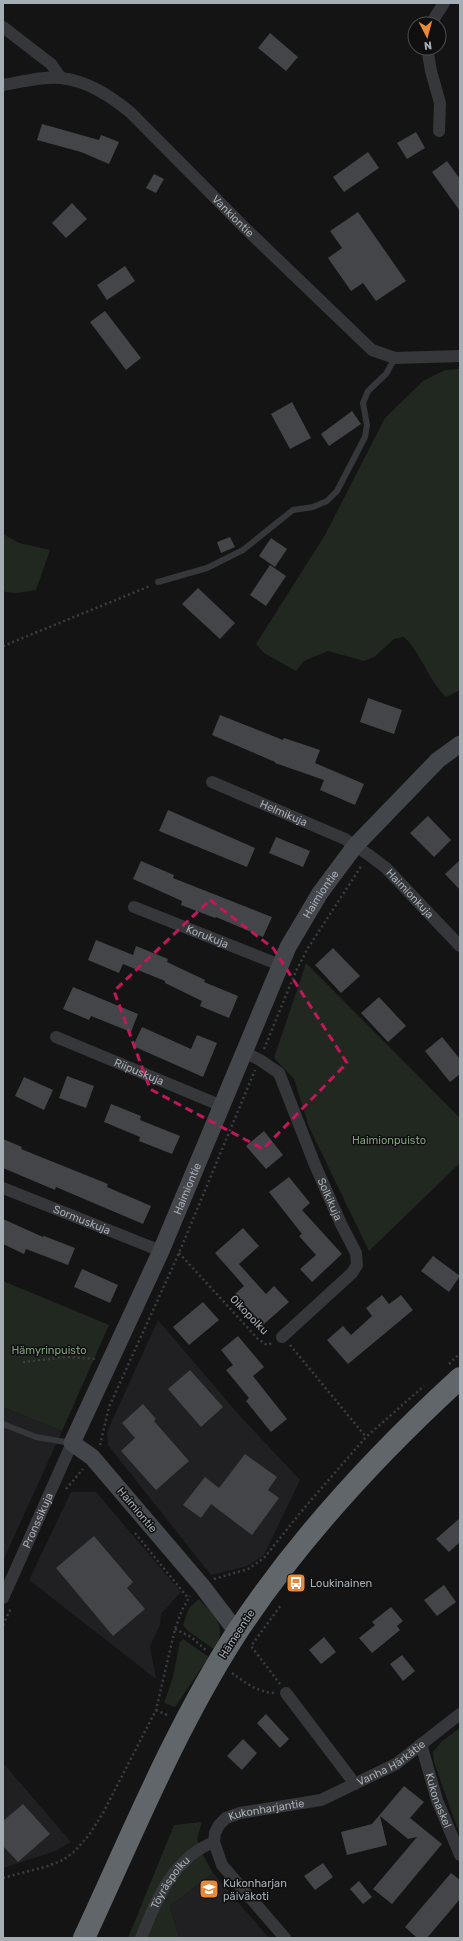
<svg xmlns="http://www.w3.org/2000/svg" width="463" height="1941" font-family="Rubik,sans-serif">
<style>
.built{fill:#202022}
.green{fill:#202820}
.building{fill:#434548}
.lines{fill:none;stroke-linecap:round;stroke-linejoin:round}
.path{stroke:#3b3e41;stroke-width:2.5;stroke-dasharray:2 3;stroke-linecap:butt}
.lane{stroke:#35373a;stroke-width:6}
.street{stroke:#35373a;stroke-width:12}
.secondary{stroke:#43464a;stroke-width:17}
.highway{stroke:#61666b;stroke-width:22}
.marked{fill:none;stroke:#c2185b;stroke-width:3;stroke-dasharray:8 5;stroke-linejoin:round}
.labels{text-anchor:middle;dominant-baseline:central;stroke-width:3;stroke-linejoin:round;paint-order:stroke}
.street-label{font-size:11px;fill:#a6aeb5;stroke:#0f0f10}
.park-label{font-size:11px;fill:#839f7e;stroke:#0f0f10}
.poi-label{font-size:11px;fill:#a6aeb5;stroke:#0f0f10;text-anchor:start}
</style>
<rect width="100%" height="100%" fill="#141415"/>
<!-- built -->
<path class="built" d="M158 1320 239 1415 300 1480 264 1555 247 1566 211 1575 108 1445 107 1432Z
M3 1407 62 1431 3 1561Z
M71 1492H96L181 1592 161 1614 160 1625 150 1646 156 1679 29 1580Z
M3 1763 71 1842 56 1851 3 1868Z
M213 1873 269 1938H179L170 1906Z"/>
<!-- green -->
<path class="green" d="M458 369H460V690L446 697C428 680 422 654 404 637L394 639 374 657 364 661 328 651 304 661 296 671 264 653 256 644 325 535 385 418 423 381 445 370Z
M3 534 19 543 50 550 36 590 17 593 5 592 3 588Z
M306 963 460 1118V1163L369 1251 309 1127 294 1079 274 1058Z
M3 1281 109 1325 62 1431 3 1407Z
M199 1599C216 1618 227 1624 215 1650L188 1631 183 1625 189 1608Z
M183 1639 209 1657 175 1707 164 1703 173 1677 180 1642Z
M460 1728V1836L434 1762 433 1752 442 1741Z
M202 1822 197 1839 203 1855 213 1873 170 1906 179 1938H128L174 1825Z"/>
<!-- building -->
<path class="building" d="M270 33 298 57 286 71 258 48Z
M42 124 99 140 101 135 119 142 109 164 81 152 37 140Z
M416 132 425 148 407 159 397 143Z
M368 152 379 168 344 192 333 177Z
M447 161 460 179V211L432 172Z
M154 174 164 179 156 193 146 188Z
M72 203 87 219 66 238 52 223Z
M358 212 406 281 376 301 363 283 351 291 328 258 342 248 330 231Z
M125 266 135 281 107 300 97 285Z
M105 311 141 358 126 370 90 322Z
M292 402 311 438 290 449 271 414Z
M352 411 361 424 329 446 321 434Z
M230 537 235 547 221 553 217 542Z
M271 538 287 549 275 567 259 556Z
M270 565 286 576 266 606 250 595Z
M198 588 235 623 220 639 182 604Z
M368 698 402 710 394 734 360 722Z
M220 715 283 740 284 738 320 750 315 763 364 784 355 805 320 790 324 780 275 763V762L212 735Z
M168 810 255 848 247 867 159 831Z
M428 816 451 840 434 857 410 833Z
M276 837 310 851 303 867 269 853Z
M460 860V890L445 874Z
M141 861 174 875 173 878 272 917 263 937 216 917 215 918 181 905 182 901 133 879Z
M96 940 133 955 136 946 168 959 167 962 205 980 204 982 238 996 229 1018 200 1006 202 1001 165 983V981L123 964 119 973 88 960Z
M333 948 360 976 341 993 315 965Z
M73 987 138 1014 131 1032 91 1016 89 1020 63 1009Z
M379 997 406 1026 388 1042 361 1013Z
M142 1027 191 1049 197 1035 217 1043 203 1077 133 1046Z
M442 1037 460 1059V1074L450 1082 425 1051Z
M67 1076 94 1086 86 1108 59 1098Z
M24 1077 53 1090 44 1110 15 1096Z
M111 1104 141 1116 140 1120 180 1136 172 1154 139 1141 140 1137 104 1122Z
M264 1131 283 1155 266 1169 246 1146Z
M3 1139 22 1147 21 1149 108 1184 107 1187 151 1206 143 1224 56 1187 55 1190 3 1168Z
M289 1177 310 1203 302 1210 342 1254 312 1282 300 1269 316 1255 299 1236 302 1234 269 1192Z
M3 1219 43 1237 44 1236 75 1248 68 1265 26 1249 24 1254 3 1244Z
M243 1228 259 1246 239 1264 266 1294 274 1286 289 1302 263 1325 235 1294 244 1286 215 1253Z
M433 1256 460 1276 449 1292 421 1271Z
M82 1269 118 1285 110 1303 74 1287Z
M382 1295 389 1304 401 1295 413 1310 348 1364 327 1340 343 1326 351 1335 372 1316 366 1308Z
M203 1302 219 1320 189 1345 173 1327Z
M238 1336 264 1367 253 1376 287 1419 271 1432 246 1401 249 1398 226 1370 233 1365 221 1350Z
M190 1370 223 1407 201 1427 168 1389Z
M143 1404 156 1419 154 1421 189 1461 156 1490 121 1451 135 1438 122 1423Z
M245 1454 277 1477 268 1490 279 1498 252 1535 211 1504 201 1518 183 1505 205 1477 219 1488Z
M460 1518V1542L449 1552 436 1539Z
M94 1536 133 1582 127 1588 145 1609 113 1636 56 1568Z
M444 1585 456 1602 437 1616 424 1600Z
M391 1607 403 1621 397 1626 400 1630 372 1653 359 1638 375 1625 372 1622Z
M324 1637 336 1652 321 1664 309 1650Z
M402 1655 415 1671 403 1681 390 1664Z
M266 1714 289 1739 280 1748 257 1723Z
M243 1739 257 1753 242 1770 227 1756Z
M404 1786 424 1802 410 1818 442 1844 392 1904 373 1889 417 1837 408 1839 380 1816 387 1845 347 1855 341 1832 372 1824Z
M23 1804 50 1834 18 1862 3 1846V1821Z
M323 1863 333 1877 315 1890 304 1876Z
M451 1873 460 1880V1899L427 1938H417L405 1927Z
M359 1881 372 1897 363 1904 350 1889Z"/>
<g class="lines">
<!-- path -->
<path class="path" d="M3 646 150 586
M264 1049 296 971 308 948 362 865
M179 1253 258 1339 267 1345 272 1343
M290 1345 366 1437
M23 1362 67 1357 95 1359
M449 1364 460 1353
M100 1445 109 1407 179 1253 255 1070
M66 1489 83 1469
M135 1533 188 1598
M214 1579 248 1569 264 1558 305 1507 366 1437 424 1386
M3 1625 11 1608
M175 1629 191 1637 206 1650
M232 1673C244 1682 259 1693 275 1693
M280 1684 251 1646 281 1605
M156 1710 167 1715
M3 1878 48 1866 63 1860 75 1851 89 1835 103 1813 156 1710 175 1629 182 1610 190 1596"/>
<!-- lane -->
<path class="lane" d="M158 582 207 568 243 550 293 510 313 507 327 501 337 491 365 437 367 425 363 403 368 391 386 374 395 358
M3 1424 36 1437 71 1443"/>
<!-- street -->
<g class="street">
<path d="M433 24 435 17 444 3"/>
<path d="M3 27 51 64 61 78"/>
<path d="M427 48 431 71 440 103 439 131"/>
<path id="s1" d="M3 85C22 82 42 76 61 78 88 81 110 96 130 112L246 229 372 350 395 358 460 356"/>
<path id="s2" d="M212 782 345 839 369 855 386 868 460 946"/>
<path id="s3" d="M134 907 280 965"/>
<path id="s4" d="M56 1037 222 1106"/>
<path id="s5" d="M244 1052 260 1060 279 1073 315 1165 341 1224 356 1253 357 1265 352 1273 282 1337"/>
<path id="s6" d="M3 1188 161 1251"/>
<path id="s7" d="M3 1598 72 1443"/>
<path d="M286 1693 355 1784"/>
<path id="s8" d="M421 1744 437 1800 460 1855"/>
<path id="s9" d="M141 1938C156 1900 174 1857 214 1842"/>
<path id="s10" d="M285 1938 222 1865 214 1842 215 1833 219 1825 226 1818 240 1813 321 1800 396 1764 460 1714"/>
</g>
<!-- secondary -->
<path class="secondary" id="s11" d="M237 1632 202 1586 92 1457 72 1443 161 1251 288 947 320 893 355 846 438 760 460 744"/>
<!-- highway -->
<path class="highway" d="M84 1938C132 1835 175 1728 237 1632 299 1538 377 1454 460 1378"/>
</g>
<!-- marked area -->
<path class="marked" d="M210 900 273 948 347 1063 263 1149 150 1089 114 991Z"/>
<!-- icons -->
<defs>
<symbol id="bus-square" viewBox="-11 -11 22 22"><rect x="-9" y="-9" width="18" height="18" rx="4" fill="#e88939" stroke="#0f0f10"/><path d="M-5-6H5V4H4V6H2V4H-2V6H-4V4H-5ZM-3.5-4V0h7V-4ZM-3.5 1.2v1.5H-2V1.2ZM2 1.2v1.5H3.5V1.2Z" fill="#fff"/></symbol>
<symbol id="school-square" viewBox="-11 -11 22 22"><rect x="-9" y="-9" width="18" height="18" rx="4" fill="#e88939" stroke="#0f0f10"/><path d="M0-5L7-2L0 1L-7-2ZM-4 1L0 2.5L4 1V4Q0 6-4 4Z" fill="#fff"/></symbol>
</defs>
<g fill-rule="evenodd">
<use href="#bus-square" x="285" y="1572" width="22" height="22"/>
<use href="#school-square" x="198" y="1878" width="22" height="22"/>
</g>
<g class="labels">
<!-- street labels -->
<g class="street-label">
<text stroke="none"><textPath href="#s1" startOffset="283">Vankiontie</textPath></text>
<text stroke="none"><textPath href="#s2" startOffset="78">Helmikuja</textPath></text>
<text stroke="none"><textPath href="#s2" startOffset="230">Haimionkuja</textPath></text>
<text stroke="none"><textPath href="#s11" startOffset="855">Haimiontie</textPath></text>
<text stroke="none"><textPath href="#s3" startOffset="79">Korukuja</textPath></text>
<text stroke="none"><textPath href="#s4" startOffset="90">Riipuskuja</textPath></text>
<text stroke="none"><textPath href="#s11" startOffset="531">Haimiontie</textPath></text>
<text stroke="none"><textPath href="#s5" startOffset="177">Solkikuja</textPath></text>
<text stroke="none"><textPath href="#s6" startOffset="85">Sormuskuja</textPath></text>
<text transform="translate(249 1315) rotate(46)">Oikopolku</text>
<text transform="translate(137 1510) rotate(50)">Haimiontie</text>
<text stroke="none"><textPath href="#s7" startOffset="85">Pronssikuja</textPath></text>
<text transform="translate(237 1634) rotate(-57)">Hämeentie</text>
<text stroke="none"><textPath href="#s10" startOffset="325">Vanha Härkätie</textPath></text>
<text stroke="none"><textPath href="#s8" startOffset="59">Kukonaskel</textPath></text>
<text stroke="none"><textPath href="#s10" startOffset="190">Kukonharjantie</textPath></text>
<text stroke="none"><textPath href="#s9" startOffset="63">Töyräspolku</textPath></text>
</g>
<!-- park labels -->
<g class="park-label">
<text x="389" y="1140">Haimionpuisto</text>
<text x="49" y="1350">Hämyrinpuisto</text>
</g>
<!-- poi labels -->
<g class="poi-label">
<text x="310" y="1583">Loukinainen</text>
<text x="223" y="1883">Kukonharjan<tspan x="223" dy="13">päiväkoti</tspan></text>
</g>
</g>
<!-- border -->
<rect width="463" height="1941" fill="none" stroke="#a6aeb5" stroke-width="8"/>
<!-- north arrow -->
<g transform="translate(427 36) rotate(174)"><circle r="19" fill="#0f0f10" stroke="#4b4f52"/>
<path d="M0-3L7 15L0 10L-7 15Z" fill="#e88939"/>
<text y="-6" font-size="11" font-weight="bold" text-anchor="middle" fill="#a6aeb5">N</text>
</g>
</svg>
